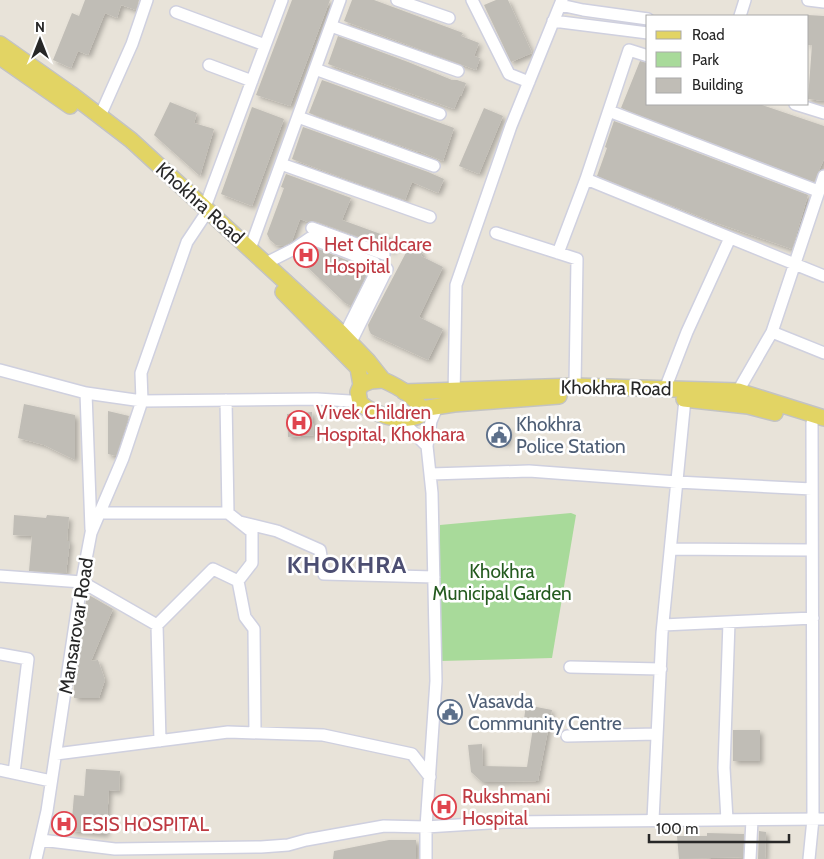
<svg xmlns="http://www.w3.org/2000/svg" width="824" height="859" font-family="Cabin,sans-serif">
<style>
.green{fill:#a8da9a}
.building{fill:#c0bdb6;filter:url(#shadow)}
.lines{fill:none;stroke-linecap:round;stroke-linejoin:round}
.minor-casing{stroke:#cfd0df;stroke-width:14}
.major-casing{stroke:#c3c3c3;stroke-width:18}
.minor{stroke:#fff;stroke-width:11}
.major{stroke:#e2d464;stroke-width:15}
.labels{text-anchor:middle;dominant-baseline:central;stroke-width:5;stroke-linejoin:round;paint-order:stroke}
.street-label{font-size:19px;fill:#272727;stroke:#fff}
.health-label{font-size:19px;fill:#be3a42;stroke:#fff;text-anchor:start}
.service-label{font-size:19px;fill:#4e5e75;stroke:#fff;text-anchor:start}
.park-label{font-size:19px;fill:#245b1f;stroke:#fff}
.district-label{font-size:24px;font-weight:bold;letter-spacing:1px;fill:#4c4e72;stroke:#fff}
</style>
<defs>
<filter id="shadow"><feDropShadow dx="3" dy="3" stdDeviation="2.5" flood-color="#0004"/></filter>
</defs>
<rect width="100%" height="100%" fill="#e8e3d9"/>
<!-- green -->
<path class="green" d="M571 513 576 515 552 658 440 661V525Z"/>
<!-- building -->
<path class="building" d="M85 0H139L136 10 121 5 117 18 105 13 88 55 78 51 71 68 53 60 72 13 79 16Z
M292 0H330L290 106 256 95Z
M352 0H374L463 33 461 36 479 43 474 56 480 58 476 70 344 21Z
M496 0H508L532 53 511 62 484 5Z
M808 15 824 16V101L808 99 812 45H808Z
M338 36 408 62 452 80H457L466 83 461 96 460 95 454 109 328 64Z
M640 61 648 63V104H759L824 126V159L814 182 621 108Z
M322 80 454 128 443 161 419 151V152L309 113Z
M170 102 197 113 194 123 214 129 200 176 154 135Z
M252 107 284 119 252 206 221 194Z
M484 108 503 116 479 174 459 166Z
M614 121 808 195 792 249 714 222 597 176 607 148 605 147Z
M303 127 428 172 444 179 438 193 412 182 405 200 349 180 292 159Z
M286 174 351 198 342 220 397 240 392 252 387 247 315 221 308 222 300 219 292 241 284 246 276 245 270 240 267 234 284 188 281 187Z
M410 245 423 252 421 256 443 267 419 317 443 329 428 360 371 334 369 330 368 325Z
M311 246 369 269 351 306 345 303 299 259V257L297 256Z
M24 404 75 415V460L44 445 18 438Z
M108 411 129 416 116 456 108 454Z
M312 412 314 435 288 437 287 414Z
M491 427 510 429 507 444 489 442Z
M14 515 46 518 47 515 69 517 67 541H70L66 573 29 571 32 536 13 535Z
M87 594 113 609 91 661 98 660 105 680 99 698H74V681Z
M526 705 552 710 538 781 482 782 471 772 468 745 482 744 483 766 527 767 534 721 524 719Z
M733 730H760V761H733Z
M86 769 120 771 119 791 109 790 106 834 71 831 74 795 84 796Z
M759 831 766 832 765 859H758Z
M707 833 744 834 743 857 679 859 677 836H707Z
M389 840H416V859H333L334 851Z"/>
<g class="lines">
<defs>
<path id="minor" d="M397 0 449 18
M472 0 509 74 529 82
M808 0 824 2
M560 5 583 10 648 19
M176 12 265 45
M740 16 745 0
M553 21 648 33
M331 26 458 71
M209 65 252 81
M315 69 440 114
M795 104 824 113
M609 111 818 191
M100 116 132 44 147 0
M298 117 434 166
M281 164 430 217
M586 179 824 276
M205 207 282 0
M312 228 384 254
M496 233 577 259 575 386
M250 249 340 0
M558 253 586 179 629 50 648 56
M266 263 294 249 310 238 375 263
M772 332 824 353
M344 336 378 268
M351 342 387 269
M0 370 86 393 142 401 317 399 350 401 365 409
M665 389 687 332 730 238
M86 393 91 529
M454 397 456 285 511 126 562 0
M737 397 738 391 772 332 824 176
M226 400 228 513 252 532V563L238 581
M399 418 427 446
M431 474 529 471 677 482 812 489
M100 513H228
M240 522 277 531 320 550 324 574 434 577
M671 549 812 550
M0 576 82 582 157 625 213 569 238 581 245 617 254 629 255 732
M157 625 160 741
M663 625 813 618
M0 654 28 659 14 773
M570 667 661 669
M567 736 657 734
M56 754 228 732 323 735 412 754 430 777
M0 770 51 781
M653 820 662 633 685 399
M727 820 724 768 729 622
M41 840 115 849 261 847 288 845 306 840 384 826 426 827 505 822 824 819
M36 859 47 811 80 591 91 533 123 458 142 401 141 373 187 242 203 218
M426 859V827L436 681 432 493 427 446 431 421 437 407
M750 859 752 820
M809 859 813 819 812 423"/>
<path id="major" d="M0 44 71 94 131 140 339 331 368 361 383 380
M0 57 70 106
M283 292 358 368 361 385
M383 380C397 386 414 395 421 409L419 416C400 423 375 415 360 403L358 392 361 385 371 381Z
M404 392 575 386 738 391 824 418
M684 399 748 406 775 413
M421 409 454 404 559 396"/>
</defs>
<!-- minor casing -->
<use href="#minor" class="minor-casing"/>
<!-- major casing -->
<use href="#major" class="major-casing"/>
<!-- minor -->
<use href="#minor" class="minor"/>
<!-- major -->
<use href="#major" class="major"/>
</g>
<!-- icons -->
<defs>
<symbol id="hospital-ring" viewBox="-11 -11 22 22"><circle r="9.5" fill="#fff" stroke="#e0444e" stroke-width="1.5"/><path d="M-5-5h3v3.5h4V-5h3V5h-3V1.5h-4V5h-3Z" fill="#e0444e"/></symbol>
<symbol id="civic-ring" viewBox="-11 -11 22 22"><circle r="9.5" fill="#fff" stroke="#5c6f8a" stroke-width="1.5"/><path d="M-.6-6.5H3V-4.5H.6V-3L4-1V1h2V6H-6V1h2V-1L-.6-3ZM-1.2 2.5V6h2.4V2.5Z" fill="#5c6f8a"/></symbol>
</defs>
<g fill-rule="evenodd">
<use href="#hospital-ring" x="292" y="241" width="28" height="28"/>
<use href="#hospital-ring" x="285" y="409" width="28" height="28"/>
<use href="#civic-ring" x="485" y="421" width="28" height="28"/>
<use href="#civic-ring" x="436" y="698" width="28" height="28"/>
<use href="#hospital-ring" x="430" y="793" width="28" height="28"/>
<use href="#hospital-ring" x="50" y="810" width="28" height="28"/>
</g>
<g class="labels">
<!-- street labels -->
<g class="street-label">
<text transform="translate(200 203) rotate(42)">Khokhra Road</text>
<text transform="translate(616 388) rotate(1)">Khokhra Road</text>
<text transform="translate(76 626) rotate(-81)">Mansarovar Road</text>
</g>
<!-- health labels -->
<g class="health-label">
<text x="324" y="244">Het Childcare<tspan x="324" dy="22">Hospital</tspan></text>
<text x="316" y="412">Vivek Children<tspan x="316" dy="22">Hospital, Khokhara</tspan></text>
<text x="462" y="796">Rukshmani<tspan x="462" dy="22">Hospital</tspan></text>
<text x="82" y="824">ESIS HOSPITAL</text>
</g>
<!-- service labels -->
<g class="service-label">
<text x="516" y="424">Khokhra<tspan x="516" dy="22">Police Station</tspan></text>
<text x="468" y="701">Vasavda<tspan x="468" dy="22">Community Centre</tspan></text>
</g>
<!-- park labels -->
<g class="park-label">
<text x="502" y="571">Khokhra<tspan x="502" dy="22">Municipal Garden</tspan></text>
</g>
<!-- district labels -->
<g class="district-label">
<text x="347" y="564">KHOKHRA</text>
</g>
</g>
<!-- legend -->
<rect x="646" y="15" width="162" height="90" fill="#ffffff" stroke="#a9a9a9"/>
<rect x="656" y="31" width="25" height="8" fill="#e2d464" stroke="#a9a9a9"/>
<text x="692" y="40" font-size="15" fill="#272727">Road</text>
<rect x="656" y="52" width="25" height="15" fill="#a8da9a" stroke="#a9a9a9"/>
<text x="692" y="65" font-size="15" fill="#272727">Park</text>
<rect x="656" y="78" width="25" height="15" fill="#c0bdb6" stroke="#a9a9a9"/>
<text x="692" y="90" font-size="15" fill="#272727">Building</text>
<!-- north arrow -->
<g transform="translate(40 40)" stroke="#ffffff" stroke-width="4" paint-order="stroke">
<path d="M0-4L9 19L0 12L-9 19Z" fill="#272727"/>
<text y="-8" font-size="14" font-weight="bold" text-anchor="middle" fill="#272727">N</text>
</g>
<!-- scale -->
<path d="M649 834v8h140v-8" fill="none" stroke="#272727" stroke-width="2.5"/>
<text x="656" y="834" font-size="15" fill="#272727" stroke="#ffffff" stroke-width="4" paint-order="stroke">100 m</text>
</svg>
